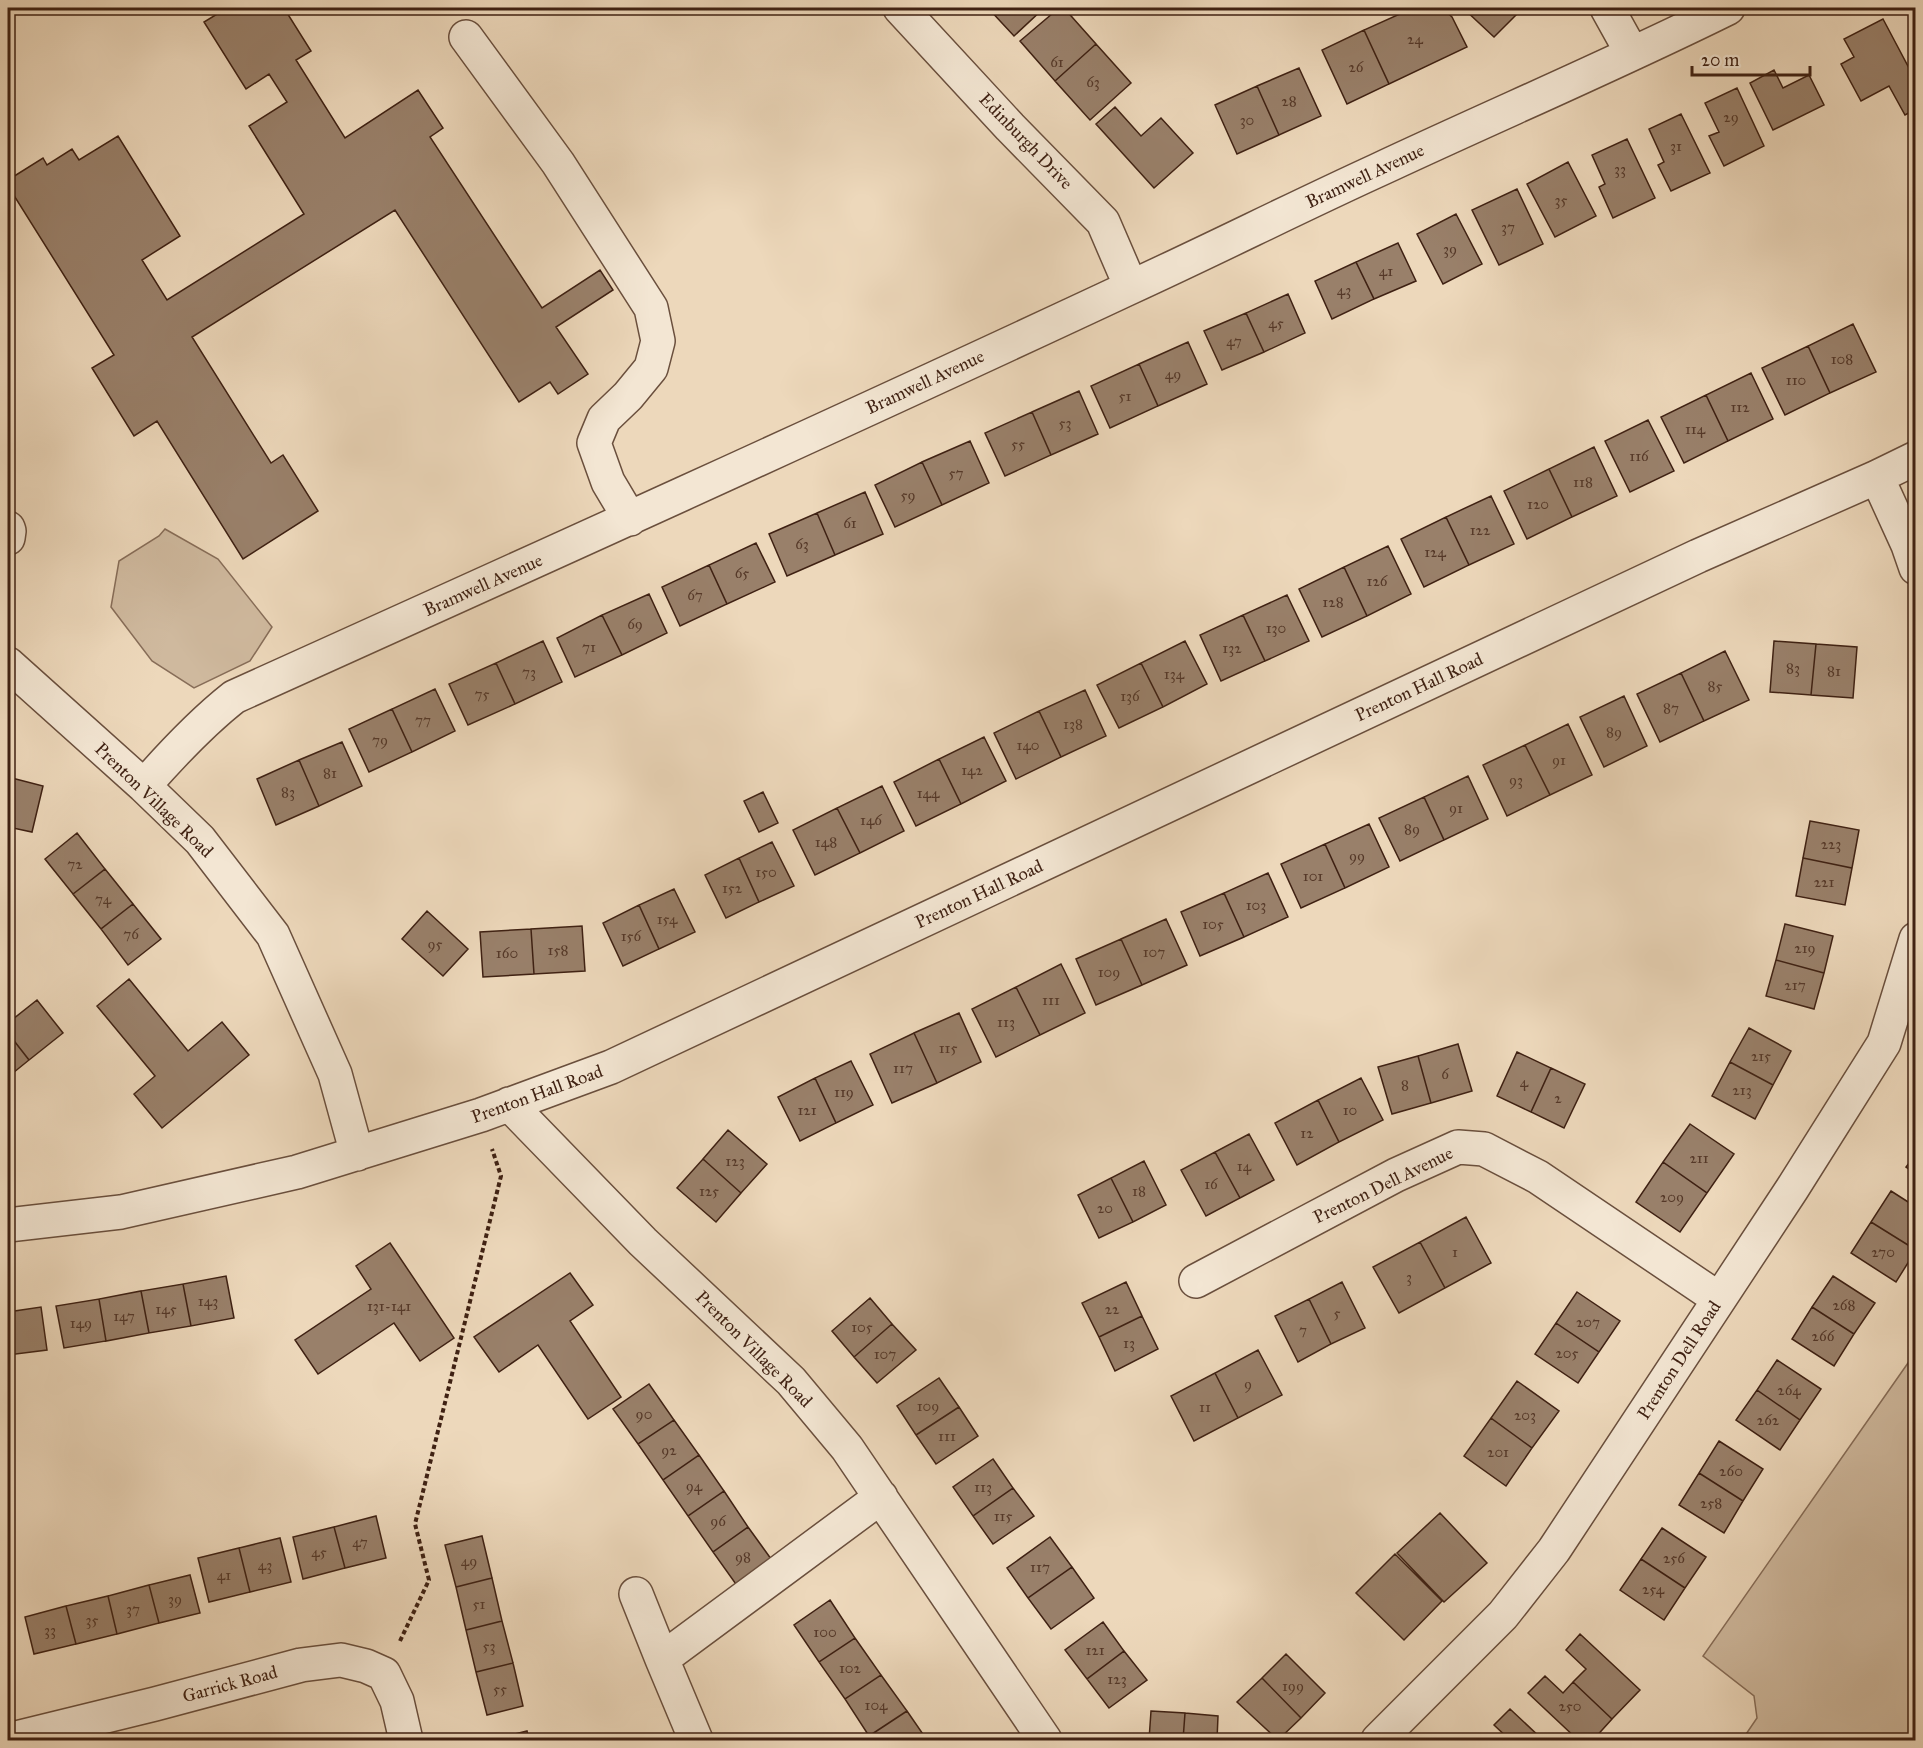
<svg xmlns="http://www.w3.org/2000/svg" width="1923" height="1748" font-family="'IM FELL Great Primer',serif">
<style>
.green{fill:#cfb99e;stroke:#876d58;stroke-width:1.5}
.building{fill:#99806a;stroke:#3f2113;stroke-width:1.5}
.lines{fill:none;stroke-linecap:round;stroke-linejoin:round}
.minor-casing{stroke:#6a4f3d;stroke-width:36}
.path{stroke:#3f2113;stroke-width:4;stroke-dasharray:4.5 3;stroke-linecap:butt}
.minor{stroke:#f3e6d3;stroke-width:33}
.labels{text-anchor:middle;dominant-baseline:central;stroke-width:6;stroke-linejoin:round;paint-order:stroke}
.number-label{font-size:15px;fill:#563929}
.street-label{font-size:18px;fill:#3f2113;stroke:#f3e6d3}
</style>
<rect width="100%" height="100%" fill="#edd8bb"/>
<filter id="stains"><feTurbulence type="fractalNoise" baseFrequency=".00333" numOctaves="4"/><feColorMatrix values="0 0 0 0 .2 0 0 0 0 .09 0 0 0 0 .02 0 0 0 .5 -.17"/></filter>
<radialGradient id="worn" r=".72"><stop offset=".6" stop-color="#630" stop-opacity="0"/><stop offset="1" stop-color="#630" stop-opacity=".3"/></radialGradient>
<!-- green -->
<path class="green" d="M165 529 218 559 272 627 250 661 194 688 152 661 111 607 119 561 159 536Z
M1915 1353V1740H1742L1757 1718 1754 1696 1703 1656Z"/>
<!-- building -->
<path class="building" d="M227 8H284L311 51 296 60 345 138 418 90 443 128 430 137 542 308 600 270 613 290 556 327 588 374 558 394 550 382 519 402 395 210 192 337 271 463 283 455 318 511 243 559 157 421 134 436 92 368 114 355 8 186V180L43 158 47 165 72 149 79 160 118 136 180 236 142 260 167 300 304 214 249 126 287 102 269 74 246 89 204 22Z
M988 8H1044L1014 36Z
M1059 8H1064L1096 44 1055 81 1020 41Z
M1413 8H1442L1452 17 1467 47 1389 84 1364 30Z
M1463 8H1523L1494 37Z
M1909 8H1916V21Z
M1883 19 1909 68 1916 65V109L1905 115 1889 86 1861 101 1841 64 1854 57 1844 39Z
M1364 30 1389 84 1347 104 1322 50Z
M1096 44 1131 83 1090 120 1055 81Z
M1299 68 1321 116 1279 135 1257 86Z
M1774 70 1783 88 1809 75 1824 105 1773 130 1750 83Z
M1257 86 1279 135 1237 154 1215 105Z
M1737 88 1764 146 1724 166 1709 136 1719 132 1705 103Z
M1115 107 1141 136 1161 118 1193 153 1154 188 1096 124Z
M1681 114 1710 173 1671 191 1658 165 1664 162 1649 129Z
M1627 139 1655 198 1613 218 1599 187 1605 184 1592 155Z
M1568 162 1596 216 1555 237 1527 184Z
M1517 189 1543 244 1499 265 1472 210Z
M1456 214 1482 264 1443 284 1417 234Z
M1398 243 1416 281 1374 299 1356 262Z
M1356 262 1374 299 1332 319 1315 281Z
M1288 294 1305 333 1264 352 1246 313Z
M1246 313 1264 352 1222 370 1204 331Z
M1853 324 1876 372 1830 393 1808 346Z
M1188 342 1207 384 1158 406 1139 364Z
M1808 346 1830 393 1785 415 1762 368Z
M1139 364 1158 406 1110 428 1091 386Z
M1751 373 1773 419 1728 441 1706 395Z
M1079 391 1098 434 1051 455 1032 412Z
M1706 395 1728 441 1684 463 1661 417Z
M1032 412 1051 455 1005 476 985 433Z
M1648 420 1674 471 1630 492 1605 441Z
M970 441 989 483 942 505 922 462Z
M1594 447 1617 496 1572 517 1549 469Z
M922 462 942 505 895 527 875 485Z
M1549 469 1572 517 1527 539 1504 491Z
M865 492 883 534 835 555 817 513Z
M1491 496 1514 544 1469 565 1446 517Z
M817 513 835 555 787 576 769 534Z
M1446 517 1469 565 1424 587 1401 539Z
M756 543 775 582 727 604 709 565Z
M1388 546 1411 594 1367 616 1344 567Z
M709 565 727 604 680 626 662 587Z
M1344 567 1367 616 1322 637 1299 589Z
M649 594 667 633 622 655 602 615Z
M1287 595 1309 641 1265 661 1243 615Z
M602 615 622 655 575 677 557 638Z
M1243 615 1265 661 1221 681 1200 635Z
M543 641 562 682 515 704 496 663Z
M1185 641 1207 684 1163 707 1141 663Z
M1774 641 1816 644 1811 695 1770 692Z
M1816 644 1857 647 1853 698 1811 695Z
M1725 651 1749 700 1704 721 1681 673Z
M496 663 515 704 468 725 449 684Z
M1141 663 1163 707 1119 728 1097 685Z
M1681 673 1704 721 1660 742 1637 694Z
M435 689 455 731 412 752 392 709Z
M1085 690 1106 736 1061 757 1039 711Z
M1624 696 1647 746 1604 767 1580 717Z
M392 709 412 752 369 772 349 729Z
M1039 711 1061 757 1016 779 994 733Z
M1568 724 1592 775 1550 795 1525 745Z
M984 737 1006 781 961 804 939 759Z
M342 742 362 786 319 806 299 760Z
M1525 745 1550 795 1507 816 1483 765Z
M939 759 961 804 916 826 894 782Z
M299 760 319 806 276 825 257 779Z
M1468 776 1488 819 1444 840 1424 797Z
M8 777 43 786 32 832 8 827Z
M882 786 904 831 860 853 837 808Z
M763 792 778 823 759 832 744 801Z
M1424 797 1444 840 1400 861 1379 818Z
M837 808 860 853 815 875 793 830Z
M1810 821 1859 830 1852 868 1803 858Z
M1369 824 1389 867 1345 888 1325 844Z
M77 833 105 869 73 894 45 859Z
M772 842 794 886 759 902 739 858Z
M1325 844 1345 888 1301 908 1281 864Z
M739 858 759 902 726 918 705 875Z
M1803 858 1852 868 1845 905 1796 896Z
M105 869 133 904 101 929 73 894Z
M1268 873 1288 917 1244 937 1224 893Z
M674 889 695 932 659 949 639 905Z
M1224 893 1244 937 1200 956 1181 912Z
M133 904 161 939 128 965 101 929Z
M639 905 659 949 623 966 603 923Z
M427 911 468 949 443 976 402 939Z
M1166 919 1187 965 1142 985 1121 939Z
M1785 924 1833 936 1824 973 1776 960Z
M582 926 585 971 534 974 531 929Z
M531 929 534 974 483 977 480 932Z
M1121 939 1142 985 1096 1005 1076 959Z
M1776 960 1824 973 1814 1009 1766 996Z
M1061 964 1085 1013 1040 1035 1016 987Z
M129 979 188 1051 222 1022 249 1055 162 1128 134 1094 155 1076 97 1006Z
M1016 987 1040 1035 996 1057 972 1009Z
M37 1000 63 1033 29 1060 8 1033V1023Z
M959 1013 981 1062 937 1083 914 1033Z
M1749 1028 1791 1051 1773 1085 1730 1062Z
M8 1033 29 1060 8 1077Z
M914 1033 937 1083 892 1103 870 1054Z
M1458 1044 1472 1091 1431 1103 1418 1056Z
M1517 1052 1551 1068 1531 1112 1497 1096Z
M1418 1056 1431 1103 1392 1114 1378 1067Z
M851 1061 873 1105 836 1123 815 1078Z
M1730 1062 1773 1085 1755 1119 1712 1096Z
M1551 1068 1585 1084 1564 1128 1531 1112Z
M815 1078 836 1123 800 1141 778 1097Z
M1361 1078 1383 1120 1339 1142 1318 1100Z
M1318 1100 1339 1142 1297 1165 1275 1123Z
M1690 1124 1734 1154 1707 1193 1663 1162Z
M728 1130 767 1164 741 1193 703 1159Z
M1249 1134 1274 1180 1240 1198 1215 1152Z
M1215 1152 1240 1198 1206 1216 1181 1170Z
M1916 1154V1174L1906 1167Z
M703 1159 741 1193 716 1222 677 1188Z
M1144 1161 1166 1205 1133 1222 1111 1178Z
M1663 1162 1707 1193 1680 1232 1636 1202Z
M1111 1178 1133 1222 1099 1238 1078 1195Z
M1891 1191 1916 1207V1250L1871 1222Z
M1466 1217 1491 1263 1445 1288 1420 1242Z
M1871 1222 1916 1250 1896 1282 1851 1253Z
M1420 1242 1445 1288 1399 1313 1373 1267Z
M390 1243 454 1338 420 1361 394 1323 318 1374 295 1340 371 1289 356 1266Z
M570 1273 593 1305 570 1321 621 1397 588 1419 538 1345 499 1372 474 1337Z
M226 1276 234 1318 191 1326 183 1284Z
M1833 1276 1875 1303 1854 1334 1812 1307Z
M1126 1282 1142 1316 1099 1337 1082 1303Z
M1342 1282 1365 1328 1331 1344 1309 1299Z
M183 1284 191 1326 149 1333 141 1291Z
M141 1291 149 1333 106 1341 99 1299Z
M1577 1292 1620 1321 1599 1352 1556 1323Z
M870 1298 892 1324 854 1357 832 1331Z
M99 1299 106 1341 64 1348 56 1306Z
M1309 1299 1331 1344 1298 1362 1275 1316Z
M41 1307 47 1350 8 1355V1312Z
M1812 1307 1854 1334 1834 1366 1792 1339Z
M1142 1316 1158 1349 1115 1371 1099 1337Z
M1556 1323 1599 1352 1578 1383 1535 1354Z
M892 1324 916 1350 877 1383 854 1357Z
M1258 1350 1282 1395 1238 1418 1215 1373Z
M1777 1360 1821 1389 1800 1420 1757 1390Z
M1215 1373 1238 1418 1194 1441 1171 1396Z
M939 1378 959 1407 916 1435 897 1406Z
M1517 1381 1559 1411 1532 1448 1491 1418Z
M649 1384 674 1420 638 1444 613 1409Z
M1757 1390 1800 1420 1780 1450 1736 1420Z
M959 1407 978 1436 936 1464 916 1435Z
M1491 1418 1532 1448 1506 1486 1464 1456Z
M674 1420 699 1455 663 1480 638 1444Z
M1719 1441 1763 1469 1743 1501 1699 1473Z
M699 1455 724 1491 688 1516 663 1480Z
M993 1459 1013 1488 973 1516 953 1487Z
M1699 1473 1743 1501 1724 1533 1679 1505Z
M1013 1488 1034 1516 993 1544 973 1516Z
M724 1491 748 1527 713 1552 688 1516Z
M1440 1513 1487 1563 1444 1602 1397 1553Z
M376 1516 386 1558 345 1568 334 1527Z
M334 1527 345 1568 303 1579 293 1537Z
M748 1527 774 1563 738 1587 713 1552Z
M1662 1528 1706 1557 1685 1588 1641 1559Z
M482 1536 492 1578 456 1587 445 1545Z
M1050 1537 1072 1567 1028 1598 1007 1568Z
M280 1538 291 1582 250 1592 239 1548Z
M239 1548 250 1592 209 1602 198 1558Z
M1395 1554 1442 1601 1404 1640 1356 1593Z
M1641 1559 1685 1588 1664 1620 1620 1590Z
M1072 1567 1094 1598 1051 1629 1028 1598Z
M190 1575 200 1613 159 1623 149 1585Z
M492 1578 502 1621 466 1630 456 1587Z
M149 1585 159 1623 117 1634 108 1596Z
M108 1596 117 1634 76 1644 66 1606Z
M830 1600 855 1638 819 1662 794 1625Z
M66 1606 76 1644 34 1654 25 1617Z
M502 1621 513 1663 476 1672 466 1630Z
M1103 1622 1124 1651 1087 1679 1065 1650Z
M1580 1634 1640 1690 1612 1719 1573 1682 1586 1669 1566 1650Z
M855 1638 881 1675 845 1699 819 1662Z
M1124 1651 1147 1680 1109 1708 1087 1679Z
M1286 1654 1325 1693 1301 1718 1262 1678Z
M513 1663 523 1706 487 1715 476 1672Z
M881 1675 907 1711 869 1736 845 1699Z
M1545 1676 1563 1693 1573 1682 1612 1719 1593 1740H1578L1528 1693Z
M1262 1678 1301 1718 1278 1740 1237 1702Z
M1510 1709 1543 1740H1510L1494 1725Z
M907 1711 927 1740H872L869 1736Z
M1151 1711 1185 1713 1183 1740H1149Z
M1185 1713 1218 1716 1217 1740H1183Z
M527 1731 529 1740H492Z
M337 1735 338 1740H312Z"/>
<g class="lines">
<defs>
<path id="minor" d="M900 8 1010 127 1103 222 1131 287
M1607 8 1632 53
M466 37 558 163 651 308 658 341 651 368 628 396 604 419 594 443 608 482 630 519
M1877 477 1908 545 1916 568
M8 528 9 531 8 538
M8 664 144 786 200 840 273 935 335 1074 357 1154
M144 786C172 754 201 723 234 697 533 562 832 427 1129 288 1212 250 1293 209 1376 171 1493 116 1613 65 1728 8
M509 1104 643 1242 791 1381 847 1448 1045 1740
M8 1225 121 1212 297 1172 481 1115 611 1067 1698 556 1877 477 1916 458
M1196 1281 1396 1175 1458 1147 1484 1149 1538 1177 1719 1299
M636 1594 662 1659
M8 1740 155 1704 301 1665 341 1660 366 1666 384 1674 397 1701 406 1740
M696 1740 662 1659 881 1497
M1378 1740 1503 1615 1554 1550 1792 1189 1884 1043 1916 939"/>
</defs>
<!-- minor casing -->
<use href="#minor" class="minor-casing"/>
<!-- path -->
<path class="path" d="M400 1641 429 1580 415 1524 501 1176 492 1149"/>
<!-- minor -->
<use href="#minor" class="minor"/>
</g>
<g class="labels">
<!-- number labels -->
<g class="number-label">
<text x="1415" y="39">24</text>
<text x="1057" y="62">61</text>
<text x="1356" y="67">26</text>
<text x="1093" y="82">63</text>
<text x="1289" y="101">28</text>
<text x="1731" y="117">29</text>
<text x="1247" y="120">30</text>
<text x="1676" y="146">31</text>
<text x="1620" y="169">33</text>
<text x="1561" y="200">35</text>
<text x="1508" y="227">37</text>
<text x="1450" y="249">39</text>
<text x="1386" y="271">41</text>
<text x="1344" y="290">43</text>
<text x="1276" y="323">45</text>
<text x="1234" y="341">47</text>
<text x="1842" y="359">108</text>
<text x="1173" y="374">49</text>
<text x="1796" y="380">110</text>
<text x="1125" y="396">51</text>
<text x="1740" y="407">112</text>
<text x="1065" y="423">53</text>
<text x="1695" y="429">114</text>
<text x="1018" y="444">55</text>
<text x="1639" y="456">116</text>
<text x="956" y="473">57</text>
<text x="1583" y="482">118</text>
<text x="908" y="495">59</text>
<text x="1538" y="504">120</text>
<text x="850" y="523">61</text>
<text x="1480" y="530">122</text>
<text x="802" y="544">63</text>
<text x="1435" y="552">124</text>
<text x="742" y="573">65</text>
<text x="1377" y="581">126</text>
<text x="695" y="595">67</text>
<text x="1333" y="602">128</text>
<text x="635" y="624">69</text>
<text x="1276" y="628">130</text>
<text x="589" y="647">71</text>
<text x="1232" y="648">132</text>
<text x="1793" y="668">83</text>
<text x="1834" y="671">81</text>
<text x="529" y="672">73</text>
<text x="1174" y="674">134</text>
<text x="1715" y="686">85</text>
<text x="482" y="694">75</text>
<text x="1130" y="696">136</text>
<text x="1671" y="708">87</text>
<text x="423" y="720">77</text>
<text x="1073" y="724">138</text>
<text x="1614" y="732">89</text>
<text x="380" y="740">79</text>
<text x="1028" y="745">140</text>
<text x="1559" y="760">91</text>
<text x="972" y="770">142</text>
<text x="330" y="773">81</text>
<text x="1516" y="780">93</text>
<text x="288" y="792">83</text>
<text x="928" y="793">144</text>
<text x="1456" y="808">91</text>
<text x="871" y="820">146</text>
<text x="1412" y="829">89</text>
<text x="826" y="842">148</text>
<text x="1831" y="844">223</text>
<text x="1357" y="856">99</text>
<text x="75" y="864">72</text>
<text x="766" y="872">150</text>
<text x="1313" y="876">101</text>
<text x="1824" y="882">221</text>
<text x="732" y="888">152</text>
<text x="103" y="899">74</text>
<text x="1256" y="905">103</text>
<text x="667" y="919">154</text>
<text x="1213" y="924">105</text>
<text x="131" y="934">76</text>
<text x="631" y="936">156</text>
<text x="435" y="944">95</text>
<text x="1805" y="948">219</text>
<text x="558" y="950">158</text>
<text x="1154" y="952">107</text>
<text x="507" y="953">160</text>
<text x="1109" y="972">109</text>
<text x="1795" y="985">217</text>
<text x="1051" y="1000">111</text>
<text x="1006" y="1022">113</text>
<text x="948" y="1048">115</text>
<text x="1761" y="1056">215</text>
<text x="903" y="1068">117</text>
<text x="1445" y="1074">6</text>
<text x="1524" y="1082">4</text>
<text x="1405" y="1085">8</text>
<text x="1742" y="1090">213</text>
<text x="844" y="1092">119</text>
<text x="1558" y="1098">2</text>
<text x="807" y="1110">121</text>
<text x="1350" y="1110">10</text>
<text x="1307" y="1133">12</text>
<text x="1699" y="1158">211</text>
<text x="735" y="1161">123</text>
<text x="1244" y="1166">14</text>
<text x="1211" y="1184">16</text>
<text x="709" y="1191">125</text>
<text x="1139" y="1191">18</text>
<text x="1672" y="1197">209</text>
<text x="1105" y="1208">20</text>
<text x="1455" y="1252">1</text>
<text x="1883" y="1252">270</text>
<text x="1409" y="1277">3</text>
<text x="208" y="1301">143</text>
<text x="1844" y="1305">268</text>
<text x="389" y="1306">131-141</text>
<text x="166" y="1309">145</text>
<text x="1112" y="1309">22</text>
<text x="1337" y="1313">5</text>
<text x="124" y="1316">147</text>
<text x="1588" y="1322">207</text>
<text x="81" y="1323">149</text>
<text x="862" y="1327">105</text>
<text x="1303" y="1330">7</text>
<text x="1823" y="1336">266</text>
<text x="1129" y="1343">13</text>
<text x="1567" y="1353">205</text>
<text x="885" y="1354">107</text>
<text x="1248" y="1384">9</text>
<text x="1789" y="1390">264</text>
<text x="928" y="1406">109</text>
<text x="1205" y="1407">11</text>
<text x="644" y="1414">90</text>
<text x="1525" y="1415">203</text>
<text x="1768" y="1420">262</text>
<text x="947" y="1436">111</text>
<text x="669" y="1450">92</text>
<text x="1498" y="1452">201</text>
<text x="1731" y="1471">260</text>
<text x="694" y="1486">94</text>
<text x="983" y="1487">113</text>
<text x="1711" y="1503">258</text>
<text x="1003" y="1516">115</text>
<text x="718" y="1521">96</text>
<text x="360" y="1542">47</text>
<text x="319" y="1552">45</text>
<text x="743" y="1557">98</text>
<text x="1674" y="1558">256</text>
<text x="469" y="1561">49</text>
<text x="265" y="1565">43</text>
<text x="1040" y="1567">117</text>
<text x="224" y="1575">41</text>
<text x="1653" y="1589">254</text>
<text x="175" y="1599">39</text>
<text x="479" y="1604">51</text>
<text x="133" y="1609">37</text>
<text x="92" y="1620">35</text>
<text x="50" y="1630">33</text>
<text x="825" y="1632">100</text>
<text x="489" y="1646">53</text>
<text x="1095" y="1650">121</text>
<text x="850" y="1668">102</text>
<text x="1117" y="1679">123</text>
<text x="1293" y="1686">199</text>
<text x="500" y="1689">55</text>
<text x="876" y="1705">104</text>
<text x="1570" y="1706">250</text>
</g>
<!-- street labels -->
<g class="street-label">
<text transform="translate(1026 141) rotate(46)">Edinburgh Drive</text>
<text transform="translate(1365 176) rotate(-25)">Bramwell Avenue</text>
<text transform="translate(925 382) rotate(-25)">Bramwell Avenue</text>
<text transform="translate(483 585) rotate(-24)">Bramwell Avenue</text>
<text transform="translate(1419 687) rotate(-25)">Prenton Hall Road</text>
<text transform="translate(154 800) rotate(44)">Prenton Village Road</text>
<text transform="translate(979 894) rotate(-25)">Prenton Hall Road</text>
<text transform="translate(537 1094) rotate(-20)">Prenton Hall Road</text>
<text transform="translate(1383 1185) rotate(-26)">Prenton Dell Avenue</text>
<text transform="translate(754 1349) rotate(45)">Prenton Village Road</text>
<text transform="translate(1679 1360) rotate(-57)">Prenton Dell Road</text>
<text transform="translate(230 1684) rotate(-15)">Garrick Road</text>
</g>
</g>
<!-- margin -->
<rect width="1923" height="1748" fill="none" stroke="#edd8bb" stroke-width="30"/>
<rect x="9" y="9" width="1905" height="1730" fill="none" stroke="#3f2113" stroke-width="3"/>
<rect x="15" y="15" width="1893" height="1718" fill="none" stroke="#3f2113" stroke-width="1.5"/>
<!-- scale -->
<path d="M1692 66v9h118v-9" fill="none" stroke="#3f2113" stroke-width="3"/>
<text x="1701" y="66" font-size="18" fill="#3f2113" stroke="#f3e6d3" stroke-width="4.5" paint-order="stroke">20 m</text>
<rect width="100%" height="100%" filter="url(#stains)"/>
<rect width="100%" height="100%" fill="url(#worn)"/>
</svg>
